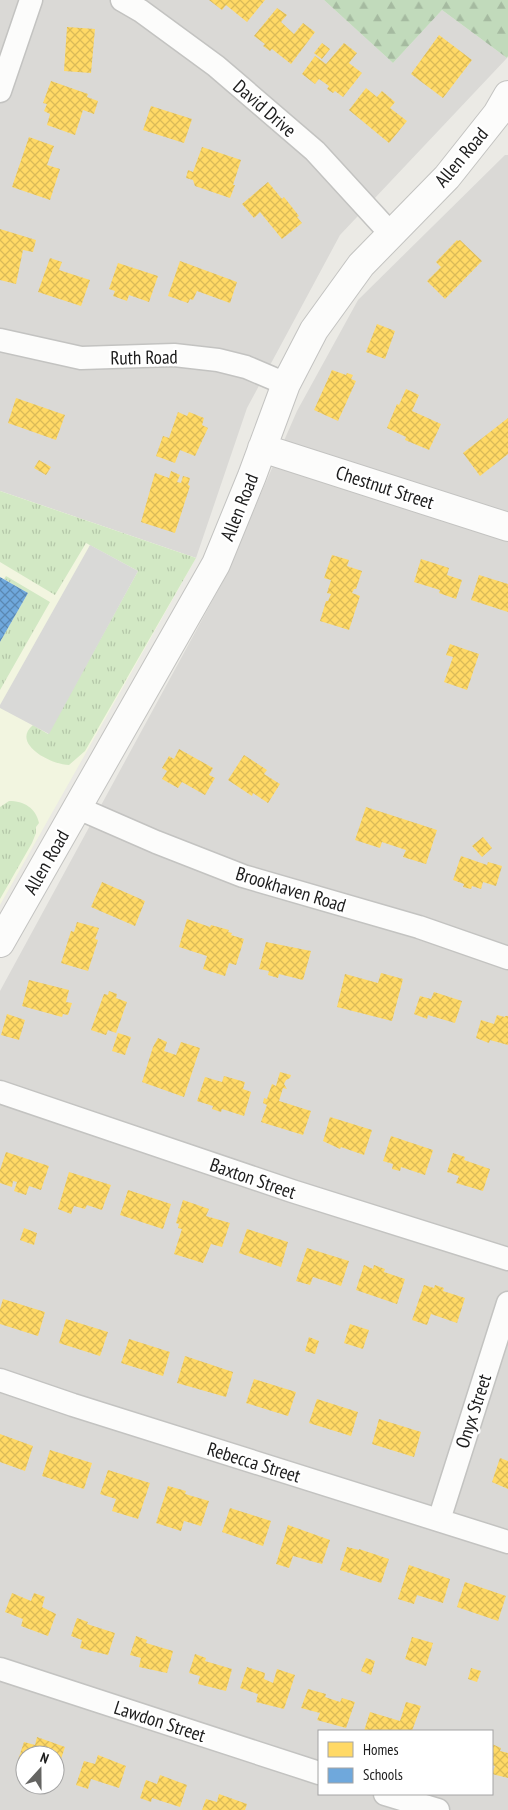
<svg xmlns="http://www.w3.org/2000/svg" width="508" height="1810" font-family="'PT Sans Narrow',sans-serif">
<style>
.residential{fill:#dad9d6;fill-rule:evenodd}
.education{fill:#f2f5e0}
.grass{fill:url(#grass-tufts)}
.forest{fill:url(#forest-firs)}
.parking{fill:#d9d9d7}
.homes{fill:url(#homes-cross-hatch)}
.schools{fill:url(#schools-cross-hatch)}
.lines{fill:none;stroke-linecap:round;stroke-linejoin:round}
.minor-casing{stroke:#c3c3c1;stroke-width:25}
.tertiary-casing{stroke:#c3c3c1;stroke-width:30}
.minor{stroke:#fcfcfb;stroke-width:22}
.tertiary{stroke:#fcfcfb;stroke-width:28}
.labels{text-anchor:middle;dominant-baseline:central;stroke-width:5;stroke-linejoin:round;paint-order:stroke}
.street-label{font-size:19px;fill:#1c1c1c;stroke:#fff}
</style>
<defs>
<pattern id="grass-tufts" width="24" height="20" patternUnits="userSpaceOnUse" patternTransform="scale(1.25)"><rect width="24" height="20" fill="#d2e8c4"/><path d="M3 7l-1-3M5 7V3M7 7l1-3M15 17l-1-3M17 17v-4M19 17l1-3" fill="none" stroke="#b4c6a8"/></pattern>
<pattern id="forest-firs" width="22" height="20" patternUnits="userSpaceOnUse" patternTransform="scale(1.25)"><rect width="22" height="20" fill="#c1dabb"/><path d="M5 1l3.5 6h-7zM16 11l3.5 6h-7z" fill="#a5baa0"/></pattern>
<pattern id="homes-cross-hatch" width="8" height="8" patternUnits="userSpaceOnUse" patternTransform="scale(1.25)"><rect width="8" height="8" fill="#ffd966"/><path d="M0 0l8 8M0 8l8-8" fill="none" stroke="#daba58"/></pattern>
<pattern id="schools-cross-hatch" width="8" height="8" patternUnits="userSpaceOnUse" patternTransform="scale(1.25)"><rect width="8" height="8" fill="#6fa8dc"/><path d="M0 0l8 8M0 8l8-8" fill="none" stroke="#5a88b2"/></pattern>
</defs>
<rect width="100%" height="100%" fill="#ebeae5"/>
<!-- residential -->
<path class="residential" d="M0 0H324L393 63 442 10 507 58 340 235 247 408 196 558 0 491Z
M505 155H508V1810H0V991L222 583 297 411 358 300ZM319 1731H492V1794H319ZM25 1755H55V1785H25Z"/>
<!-- education -->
<path class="education" d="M0 491 196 558 0 905Z"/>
<!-- grass -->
<path class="grass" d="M0 491 196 558 85 751 69 765C53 765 10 744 33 725L48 734 138 571 86 543 55 595 0 562Z
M6 576 50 602 0 690V642L28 593 4 579Z
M9 801C24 801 36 808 39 823L36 827V833L32 843 0 899V807Z"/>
<!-- forest -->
<path class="forest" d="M324 0H508V56L507 58 442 10 393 63Z"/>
<!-- parking -->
<path class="parking" d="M90 545 138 571 49 734 0 708V705Z"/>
<!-- homes -->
<path class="homes" d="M209 0H265L247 22 226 5 222 10Z
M277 8 287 15 281 22 294 34 303 23 315 32 291 64 272 49 270 51 263 46 265 44 254 36Z
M67 27 95 29 91 73 64 71Z
M439 35 472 60 443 98 411 74Z
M322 43 330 49 322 59 314 53Z
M344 43 357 53 349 63 362 73 343 97 335 91 333 93 327 89 329 86 319 79 315 84 302 74 315 56 326 64Z
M51 81 88 94 87 97 98 101 94 114 83 110 75 135 47 125 50 114 44 111 47 104 43 103Z
M366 88 377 97 382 91 395 102 390 108 407 121 389 143 349 110Z
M151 106 192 119 184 143 143 130Z
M29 137 54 146 47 165 60 169 50 200 12 187Z
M202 147 241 160 233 185H235L230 198 195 186 193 180 186 178 188 170 193 172Z
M268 182 282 199 284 197 299 216 297 217 302 223 282 239 260 212 254 218 242 204Z
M0 229 36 240 33 252 23 250 16 284 0 280Z
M457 240 458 241 460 240 482 261 445 299 427 281 441 267 436 262Z
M50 258 62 262 59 270 90 280 81 306 38 292Z
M180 261 237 282 230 303 197 291 193 300 190 299 188 303 168 296Z
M118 263 158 276 149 302 129 295 127 301 113 296 115 291 109 289Z
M377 324 395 331 385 359 366 352Z
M332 370 346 375 347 373 353 375 351 379 356 381 338 421 314 410Z
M406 389 419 395 412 411 441 424 429 450 405 440 406 437 387 428 397 404 399 405Z
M16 398 65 415 56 440 8 423Z
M178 412 187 416 189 412 204 418 202 425 208 428 195 456 180 450 175 463 156 456 163 436 169 438Z
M508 418V454L480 476 463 453Z
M39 460 51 467 46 475 34 468Z
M171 471 180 475 177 482 181 483 183 476 190 478 188 485 190 486 175 533 141 522 155 473 169 478Z
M332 555 349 560 347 566 362 571 356 589H354L352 593 360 596 349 630 320 621 326 601H328L331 594 327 593 331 580 324 578Z
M421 559 449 568 447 575 462 580 456 599 439 593 440 590 414 582Z
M479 575 508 584V612L471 600Z
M450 644 479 654 467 690 444 682 453 657 446 655Z
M179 749 213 768 209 775 215 778 205 795 182 782 178 788 162 779 167 771 162 768 169 756 174 759Z
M244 755 267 770 264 774 280 784 268 803 253 793 252 796 228 780Z
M366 807 437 830 426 864 403 857 406 850 382 842 380 848 355 840Z
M483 837 492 848 482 857 472 846Z
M461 856 487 865 488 862 502 866 496 886 483 882 481 889 472 886 471 889 463 887 464 884 453 880Z
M102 882 145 901 135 926 91 907Z
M187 919 210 927 211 925 229 930 228 932 232 933 231 935 244 939 236 965 229 963 225 976 203 969 207 956 179 947Z
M77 922 99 928 95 939 98 940 88 971 61 963 71 931 74 932Z
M266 942 311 951 303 980 279 974 278 978 268 975 269 971 259 969Z
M381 973 403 979 392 1021 337 1007 345 974 378 983Z
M29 980 69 990 66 1002 72 1003 68 1015 63 1014 62 1017 22 1006Z
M109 991 117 994 116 998 127 1002 116 1033 108 1030 106 1035 91 1030 104 994 108 995Z
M434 992 462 1001 455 1023 428 1015 427 1019 414 1014 420 996 431 999Z
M7 1014 25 1020 19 1040 1 1035Z
M497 1015 505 1017V1016H508V1045L490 1040 489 1043 476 1038 481 1020 494 1024Z
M118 1033 131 1037 125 1055 112 1051Z
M158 1038 167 1042 164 1051 176 1055 181 1042 200 1048 184 1097 142 1082 153 1047Z
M280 1072 291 1075 290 1078 286 1080 284 1084 287 1089 283 1088 279 1101 311 1111 303 1135 261 1122 267 1105 263 1103 264 1098 267 1099 272 1084 276 1086Z
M224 1076 245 1082 243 1089 251 1092 244 1116 222 1109 221 1112 212 1109 213 1106 197 1101 205 1077 222 1082Z
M330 1117 372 1130 364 1155 341 1147 340 1149 323 1141Z
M391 1136 433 1150 425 1175 401 1167 400 1171 392 1169 393 1164 383 1161Z
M6 1152 49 1166 41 1190 29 1186 26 1195 14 1191 17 1182 13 1181 12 1187 0 1183V1170Z
M453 1153 465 1157 464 1160 490 1169 483 1191 456 1183 459 1176 447 1172Z
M69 1172 111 1185 102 1210 87 1205 85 1209 74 1206 71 1214 58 1209Z
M128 1190 171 1204 163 1229 120 1215Z
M183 1200 209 1209 206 1216 230 1223 222 1247 211 1244 203 1263 174 1254 182 1229 178 1228 179 1224 176 1223Z
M24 1228 37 1233 34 1245 20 1240Z
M247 1229 288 1242 281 1267 239 1253Z
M307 1248 349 1261 341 1286 313 1277 310 1285 296 1281Z
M364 1265 373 1269 374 1265 385 1269 384 1272 405 1279 397 1304 356 1290Z
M424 1285 434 1288 435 1285 444 1288 443 1291 465 1298 457 1323 431 1314 427 1325 412 1320Z
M3 1299 45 1312 38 1336 0 1324V1309Z
M66 1319 108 1332 100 1356 59 1343Z
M350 1324 369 1330 363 1349 344 1343Z
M309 1337 319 1341 315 1354 305 1351Z
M129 1339 170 1352 163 1376 121 1363Z
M185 1356 233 1372 226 1397 177 1383Z
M254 1379 296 1392 288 1416 246 1403Z
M317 1399 358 1412 351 1436 309 1423Z
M379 1419 421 1432 414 1457 372 1444Z
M0 1434 33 1446 25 1471 0 1462Z
M50 1450 92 1463 84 1489 42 1476Z
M500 1458 508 1461V1489L492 1482Z
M108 1470 150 1483 138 1519 112 1511 116 1499 100 1494Z
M168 1486 186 1491 185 1494 209 1501 201 1526 184 1521 181 1531 156 1523Z
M230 1508 271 1521 263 1546 222 1532Z
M288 1525 330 1540 322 1564 293 1556 289 1568 276 1564Z
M347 1547 359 1550V1549L389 1559 381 1583 340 1570Z
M409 1565 450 1579 443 1603 417 1595 414 1604 398 1599Z
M465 1582 506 1596 498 1621 457 1607Z
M12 1593 31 1601 34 1593 45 1597 42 1607 56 1614 48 1636 21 1626 23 1619 5 1612Z
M77 1618 88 1622 87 1624 115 1633 108 1655 80 1648 82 1640 71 1636Z
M136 1636 147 1640 146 1643 173 1651 167 1673 139 1667 141 1658 130 1655Z
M412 1637 433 1643 426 1666 405 1659Z
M195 1654 206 1658 205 1661 232 1669 226 1691 198 1684 200 1676 189 1673Z
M366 1658 375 1661 371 1675 361 1671Z
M247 1667 265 1673 264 1679 273 1683 277 1669 295 1675 284 1709 256 1702 258 1694 240 1688Z
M471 1668 481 1671 477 1682 468 1679Z
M308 1689 326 1694 325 1697 340 1702 342 1698 355 1702 346 1728 317 1720 320 1713 301 1708Z
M406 1702 421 1706 412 1731H364L370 1712 400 1721Z
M37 1737 65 1747 58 1768 55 1767V1755H25V1763L18 1760 24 1742 35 1745Z
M492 1744 501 1748 500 1751 508 1753V1778L492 1774 495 1766 492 1765Z
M98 1755 126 1766 119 1788 91 1779 88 1789 76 1785 84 1761 95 1764Z
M160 1775 187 1785 180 1807 152 1798 151 1802 140 1798 146 1780 157 1784Z
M219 1794 247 1804 245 1810H202L206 1799 217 1802Z"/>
<!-- schools -->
<path class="schools" d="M0 577 28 593 0 642Z"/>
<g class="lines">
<defs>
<path id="minor" d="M122 0 141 11 216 66 315 151 391 234
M0 91 31 0
M0 340 81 358 174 355 218 360 246 367 286 384
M78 808 156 842 243 876 419 927 508 958
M0 1092 292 1191 508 1259
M0 1380 73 1405 508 1542
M439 1520 508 1303
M0 1669 319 1773
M385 1794 438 1810"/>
<path id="tertiary" d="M262 448 508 527
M0 943 216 564 252 476 286 384 314 330 361 265 447 177 497 114 508 95"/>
</defs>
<!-- minor casing -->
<use href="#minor" class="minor-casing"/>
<!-- tertiary casing -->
<use href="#tertiary" class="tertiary-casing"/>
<!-- minor -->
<use href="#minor" class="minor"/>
<!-- tertiary -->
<use href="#tertiary" class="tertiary"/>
</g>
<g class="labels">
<!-- street labels -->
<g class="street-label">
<text transform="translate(265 108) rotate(41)">David Drive</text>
<text transform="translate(461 157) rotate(-50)">Allen Road</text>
<text transform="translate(144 357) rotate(-1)">Ruth Road</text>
<text transform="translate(385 487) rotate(18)">Chestnut Street</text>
<text transform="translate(239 507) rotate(-68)">Allen Road</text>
<text transform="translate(46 862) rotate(-60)">Allen Road</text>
<text transform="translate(291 889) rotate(17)">Brookhaven Road</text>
<text transform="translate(253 1178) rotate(19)">Baxton Street</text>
<text transform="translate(473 1411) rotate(-72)">Onyx Street</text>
<text transform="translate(254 1462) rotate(17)">Rebecca Street</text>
<text transform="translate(160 1721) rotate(18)">Lawdon Street</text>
</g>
</g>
<!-- legend -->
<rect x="318" y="1730" width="175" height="65" fill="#ffffff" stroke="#a4a4a4"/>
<rect x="328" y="1742" width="25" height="15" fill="#ffd966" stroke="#a4a4a4"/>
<text x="363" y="1755" font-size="15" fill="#1c1c1c">Homes</text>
<rect x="328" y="1768" width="25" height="15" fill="#6fa8dc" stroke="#a4a4a4"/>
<text x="363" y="1780" font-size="15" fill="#1c1c1c">Schools</text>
<!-- north arrow -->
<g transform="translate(40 1770) rotate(21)"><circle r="24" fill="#ffffff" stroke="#a4a4a4"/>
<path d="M0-4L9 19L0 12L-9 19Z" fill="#646462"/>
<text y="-8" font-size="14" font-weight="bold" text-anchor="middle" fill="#1c1c1c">N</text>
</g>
</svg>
